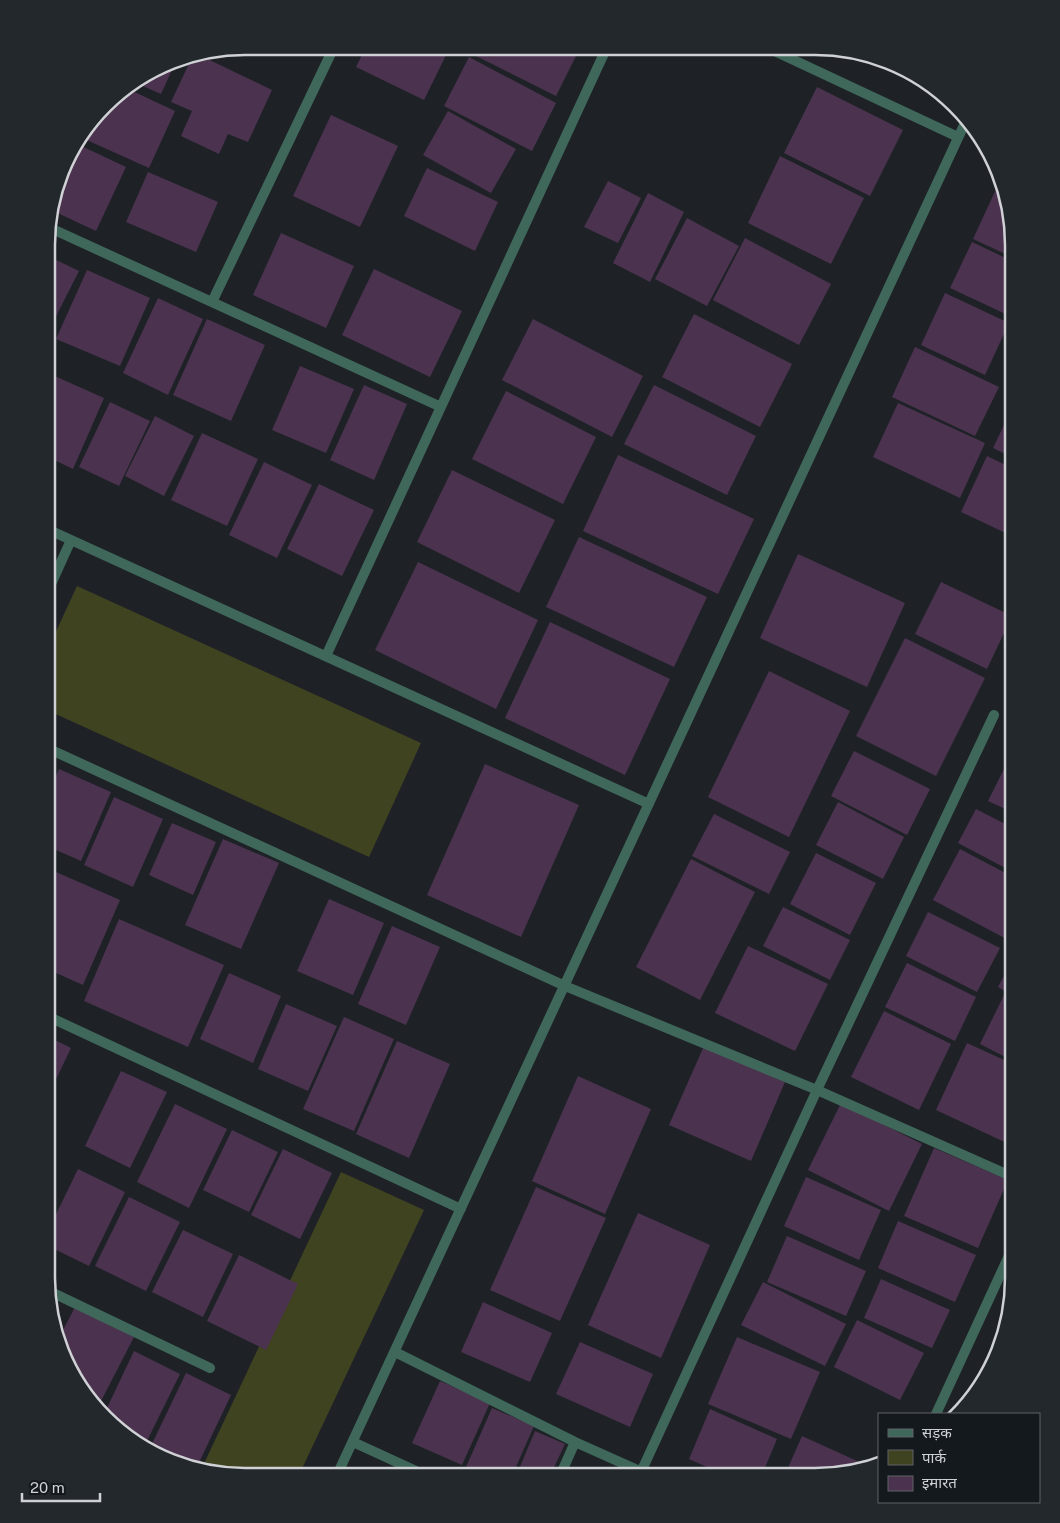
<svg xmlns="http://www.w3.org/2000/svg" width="1060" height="1523" font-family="'Public Sans','Noto Sans Devanagari',sans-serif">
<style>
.green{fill:#404320}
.building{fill:#4b324e}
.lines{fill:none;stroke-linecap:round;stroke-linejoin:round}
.minor{stroke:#3f685a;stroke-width:10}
.rim{fill:none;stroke:#cfd1d5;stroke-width:2.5}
</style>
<rect width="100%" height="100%" fill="#1e2227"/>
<!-- green -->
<path class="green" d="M77 586 421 743 369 857 47 710V651Z
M341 1172 424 1210 299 1475H219L201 1470Z"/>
<!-- building -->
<path class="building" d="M270 46H293L289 55Z
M366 47H450L424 100 356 67Z
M481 47H574L579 50 556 96 476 56Z
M197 54 272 90 248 142 228 134 219 154 181 136 192 111 171 102 193 55Z
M469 57 556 103 532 151 444 106Z
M874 57 891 61 914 75 913 76Z
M177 59 161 94 136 83 171 62Z
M817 87 903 130 870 196 784 153Z
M126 88 175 111 149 168 80 137 114 95Z
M448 111 516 149 491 193 423 155Z
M331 115 398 146 360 227 293 196Z
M75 143 126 167 96 231 51 210Z
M780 156 864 198 831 264 748 223Z
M427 168 498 202 475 251 404 216Z
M148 172 218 202 196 252 126 222Z
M608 181 641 198 618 243 584 227Z
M997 187 1001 189 1014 245V258L973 239Z
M648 193 684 212 650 282 613 263Z
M687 218 739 246 707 306 655 279Z
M281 233 354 266 326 328 253 295Z
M745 238 831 284 799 345 713 300Z
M972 242 1014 262V318L950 288Z
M48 256 79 271 48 332Z
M374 269 462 311 430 377 342 335Z
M87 270 150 298 120 366 56 339Z
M945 293 1009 323 985 375 921 345Z
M158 298 203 319 168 395 123 373Z
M694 314 792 364 760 427 662 377Z
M207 319 265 345 231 421 173 395Z
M533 319 643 376 612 437 502 380Z
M915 347 999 387 975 436 892 397Z
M300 366 354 389 326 453 272 430Z
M48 373 104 398 73 469 48 457Z
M364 385 407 404 374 480 330 460Z
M654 385 756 436 727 495 624 444Z
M506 391 596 437 563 504 472 459Z
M110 402 150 421 119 486 79 467Z
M898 403 985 443 960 498 873 457Z
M1014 404V458L993 448Z
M155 416 194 436 164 496 125 476Z
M202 433 258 459 227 526 171 500Z
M618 455 754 519 718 594 583 531Z
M987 456 1014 469V537L961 512Z
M264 462 312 485 277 558 229 535Z
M452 470 555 520 519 593 417 542Z
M319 484 374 510 342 576 287 549Z
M579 537 707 597 674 667 546 607Z
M798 554 905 603 867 687 760 638Z
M418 562 538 620 496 709 375 650Z
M941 582 1012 616 987 669 915 634Z
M550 622 670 679 625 775 505 718Z
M905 638 985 678 936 776 856 736Z
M769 671 850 711 789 837 708 797Z
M1014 749V813L988 801Z
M854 751 930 789 907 835 831 796Z
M485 764 579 805 521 937 427 895Z
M47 766 53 769 47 781Z
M59 769 111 792 81 861 47 846V795Z
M114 797 163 819 133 887 84 865Z
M838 802 904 837 883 879 816 845Z
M976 809 1013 828V866L1011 871 958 843Z
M714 814 790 852 769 894 692 856Z
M172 823 216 842 193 895 149 875Z
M223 839 279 863 241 949 185 925Z
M960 849 1013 877V939L1012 942 933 900Z
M816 853 876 883 850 935 790 904Z
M691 859 755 892 700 1000 636 967Z
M47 868 120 900 83 985 47 969Z
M329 899 384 923 353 995 297 971Z
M783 907 850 940 830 980 763 946Z
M928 912 1000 948 977 992 906 956Z
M119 919 224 965 188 1047 84 1001Z
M392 926 440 947 406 1025 358 1004Z
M748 946 828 984 795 1051 715 1013Z
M1013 959V996L998 987Z
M907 963 976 997 955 1041 885 1007Z
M229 973 281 996 253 1063 200 1039Z
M1004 995 1013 1000V1061L980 1044Z
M286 1004 337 1026 308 1091 258 1069Z
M884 1011 951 1044 919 1110 851 1077Z
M344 1017 394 1039 354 1131 303 1109Z
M47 1036 71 1048 47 1098Z
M397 1041 450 1064 409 1158 356 1134Z
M967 1043 1013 1064V1146L936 1110Z
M704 1046 785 1082 751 1161 669 1125Z
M121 1071 167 1092 130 1168 85 1146Z
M578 1076 651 1109 605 1214 532 1181Z
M841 1103 922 1144 889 1211 808 1170Z
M175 1104 227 1129 189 1208 137 1182Z
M232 1130 278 1152 249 1212 203 1190Z
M934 1148 1008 1180 978 1248 904 1216Z
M283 1149 332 1173 300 1239 251 1215Z
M78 1169 125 1192 89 1266 46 1245V1235Z
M806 1177 881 1210 859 1260 784 1226Z
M536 1187 606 1218 560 1321 490 1290Z
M129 1197 180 1222 146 1291 95 1266Z
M638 1213 710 1245 661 1358 588 1325Z
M898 1221 976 1255 955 1302 878 1268Z
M183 1230 233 1254 203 1317 152 1292Z
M787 1236 866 1271 846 1316 767 1282Z
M239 1255 298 1284 266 1350 207 1321Z
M881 1279 950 1310 932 1348 864 1318Z
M763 1282 846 1324 825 1366 741 1325Z
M483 1302 552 1333 530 1382 461 1352Z
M75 1307 134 1337 99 1405 67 1366 60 1336Z
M1008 1313 1003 1342 1002 1345 995 1341Z
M857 1320 924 1353 900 1400 834 1367Z
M737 1337 820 1372 791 1439 708 1404Z
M580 1342 653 1374 630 1427 556 1394Z
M134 1351 180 1374 144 1447 124 1436 105 1412Z
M994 1355 996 1356 980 1389 973 1396Z
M186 1373 231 1395 196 1469 169 1462 149 1450Z
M440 1381 490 1403 462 1465 412 1443Z
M492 1408 534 1426 512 1476H485L466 1467Z
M710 1409 777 1439 761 1477H729L689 1459Z
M535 1431 565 1444 550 1476H516Z
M802 1436 866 1465 815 1477H784Z"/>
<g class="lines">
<!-- minor -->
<path class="minor" d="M768 48 958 137
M48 227 441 407
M212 302 334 47
M47 529 649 804
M47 593 71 540
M326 656 607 47
M47 748 565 986 817 1090 1013 1177
M47 1016 461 1209
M49 1291 210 1368
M395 1352 575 1442 651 1476
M936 1414 1013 1247
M353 1442 427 1476
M641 1472 817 1090 994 715
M337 1475 965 123
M560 1476 575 1442"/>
</g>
<!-- crop -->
<path d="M0 0H1060V1523H0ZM245 55H815A190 190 0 0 1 1005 245V1278A190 190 0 0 1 815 1468H245A190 190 0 0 1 55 1278V245A190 190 0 0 1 245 55Z" fill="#23282d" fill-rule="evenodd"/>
<path class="rim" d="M245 55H815A190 190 0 0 1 1005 245V1278A190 190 0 0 1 815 1468H245A190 190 0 0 1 55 1278V245A190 190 0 0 1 245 55Z"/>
<!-- legend -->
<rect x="878" y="1413" width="162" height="90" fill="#14191e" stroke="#5f6367"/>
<rect x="888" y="1429" width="25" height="8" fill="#3f685a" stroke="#5f6367"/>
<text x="922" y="1438" font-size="15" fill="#cfd1d5">सड़क</text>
<rect x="888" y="1450" width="25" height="15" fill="#404320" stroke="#5f6367"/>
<text x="922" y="1463" font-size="15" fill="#cfd1d5">पार्क</text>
<rect x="888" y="1476" width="25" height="15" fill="#4b324e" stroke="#5f6367"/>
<text x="922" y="1488" font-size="15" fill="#cfd1d5">इमारत</text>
<!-- scale -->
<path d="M22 1493v8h78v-8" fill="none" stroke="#cfd1d5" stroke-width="2.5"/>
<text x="30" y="1493" font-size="15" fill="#cfd1d5" stroke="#14191e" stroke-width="4" paint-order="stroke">20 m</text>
</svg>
